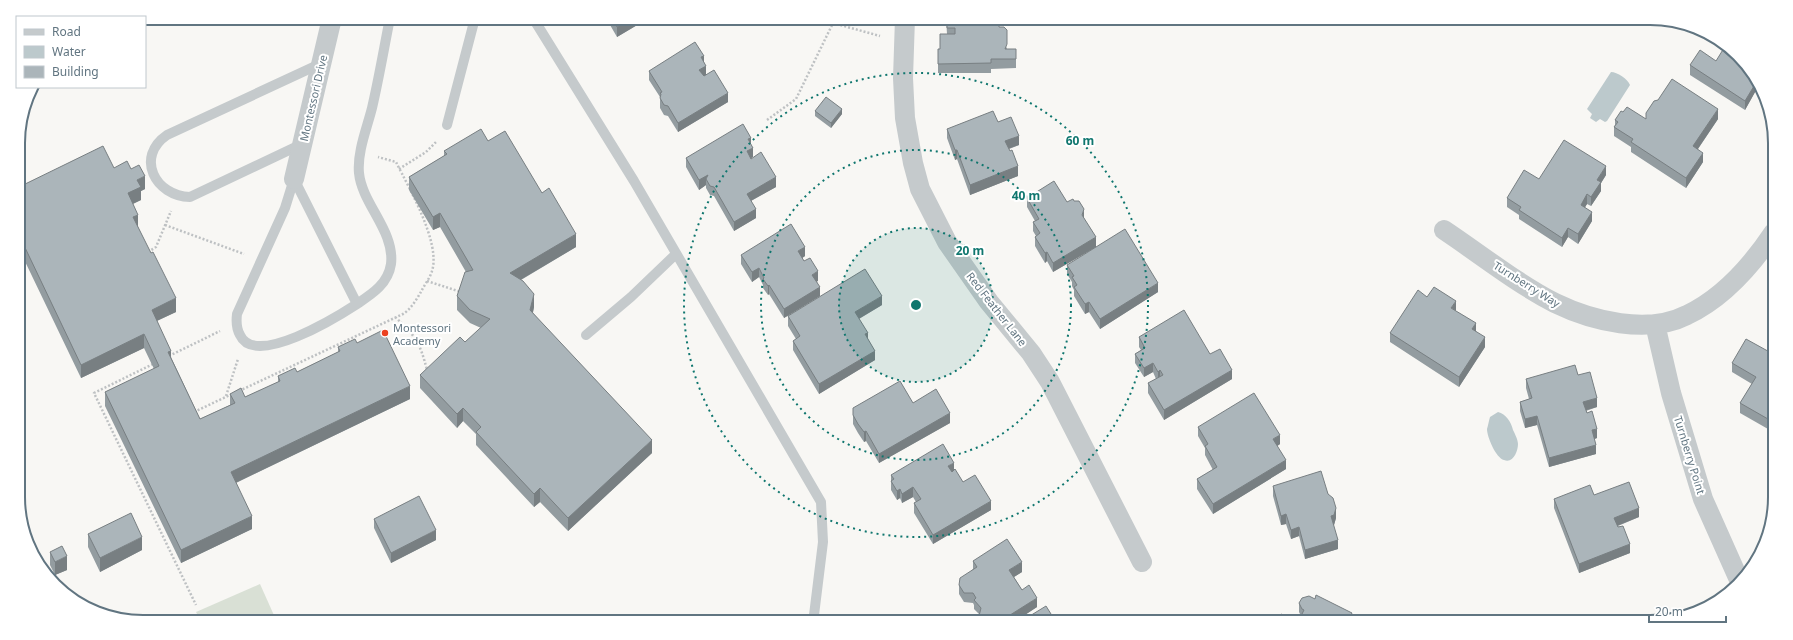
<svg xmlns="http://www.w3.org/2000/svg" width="1793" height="640" font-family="'Noto Sans',sans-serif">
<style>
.green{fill:#d9e0d5}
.water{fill:#bcc9cc}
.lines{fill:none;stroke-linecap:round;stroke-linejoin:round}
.path{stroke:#bec1c3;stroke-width:2.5;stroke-dasharray:2 2;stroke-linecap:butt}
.lane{stroke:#c5cacc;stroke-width:10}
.street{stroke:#c5cacc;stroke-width:20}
.wall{fill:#939ca0}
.shaded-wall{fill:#787f82}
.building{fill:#abb5ba;stroke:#787f82}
.ring{fill:none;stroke:#0f766e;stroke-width:2;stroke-dasharray:2 4}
.poi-dot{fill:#ec4120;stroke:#fff;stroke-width:1.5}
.labels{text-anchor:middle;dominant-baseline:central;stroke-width:4;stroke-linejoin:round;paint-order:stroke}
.street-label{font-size:11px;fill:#617581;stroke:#fff}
.poi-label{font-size:11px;fill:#617581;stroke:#fff;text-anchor:start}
.rim{fill:none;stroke:#617581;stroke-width:2}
.centre{fill:#0f766e;stroke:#fff;stroke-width:2}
.ring-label{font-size:12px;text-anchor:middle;font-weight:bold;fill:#0f766e;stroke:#fff;stroke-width:4;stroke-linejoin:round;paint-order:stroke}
</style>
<rect width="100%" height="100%" fill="#f8f7f4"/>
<!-- green -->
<path class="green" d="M260 584 277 622H201L196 612Z"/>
<!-- water -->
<path class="water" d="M1611 72C1617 72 1628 79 1630 85L1607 121 1605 122 1600 119 1596 122 1590 118 1592 114 1587 109Z
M1498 412C1506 414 1511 422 1513 430 1515 434 1518 440 1518 444 1518 451 1513 464 1504 460 1496 458 1487 437 1487 429 1488 426 1489 420 1490 417Z"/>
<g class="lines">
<!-- path -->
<path class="path" d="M767 120 796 99 833 23 880 36
M399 169 426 152 437 141
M165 225 244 254
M148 252 156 247 171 211
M427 281 461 292
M395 317C416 336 420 343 427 370
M169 356 220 331
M153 364 94 393 196 605
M239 391 403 314C411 309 417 299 422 290 425 284 430 278 432 271 441 243 409 188 396 162L378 157
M226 396 238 359
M194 412 232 394"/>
<!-- lane -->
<path class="lane" d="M533 18 634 181 821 502 823 542 814 615 810 622
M447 125 475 18
M302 144 190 197C155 196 135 157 167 135L322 63
M294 179 357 304C337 317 255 368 240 335 236 328 236 322 237 314L285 208Z
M357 304C372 294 388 284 391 264 395 231 362 204 359 173 357 152 367 128 372 108 379 78 384 48 390 18
M586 335 631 297 676 254"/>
<!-- street -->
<path class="street" d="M905 18 903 78 905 118 913 163 920 189 947 242 989 302 1031 353 1050 382 1142 562
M294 179 332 18
M1444 230C1480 254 1516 283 1555 303 1592 321 1648 335 1687 315 1723 298 1752 265 1774 232
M1655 324 1671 393 1703 499 1740 582"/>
</g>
<!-- wall -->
<path class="wall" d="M606 18H649L617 37Z
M946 18H1005H999V27L1007 49H1016V68L991 69V73H938V49H940L947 34Z
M1716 61 1759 85 1745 110 1690 75V65Z
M704 62 706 75 728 102 678 132 668 116 664 115 660 108V97L649 80V71Z
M815 111 842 114 831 128 815 116Z
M1623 112 1646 119H1718L1698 149 1703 162 1686 188 1631 152V147L1614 136V127L1615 125V120Z
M998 122 1019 145 1009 149 1018 176 970 195 957 159 955 160 947 138V129Z
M488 141 542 193 576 247 521 280 534 307 533 313 652 453 568 531 540 502 534 507 476 445V434L463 421 457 428 420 388V375L465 342 481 328 470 323 457 310V296L466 272 440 227 433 230 409 190V177L444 156V151Z
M751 144 753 157 750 158 776 187 751 201 756 218 734 231 714 196 710 195 706 188V185L699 190 686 167V158Z
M114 168 131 169 145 189 141 191V200L133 204 138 227 176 312 157 321 171 357 200 419 230 405V394L245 397 278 382V376L297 372 338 352V347L357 343 410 399 236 483 252 529 181 563 105 406V392L154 369 144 348 81 378 19 249V187Z
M1606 175 1601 183V191L1591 206 1587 204 1585 207 1592 221 1578 244 1568 237 1562 247 1519 219V215L1507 207V198L1539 179Z
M1027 198 1067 202 1084 218 1096 247 1053 272 1047 261 1045 263 1035 246V237L1036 236 1033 231V222L1035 221 1027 207Z
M741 255 805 256 802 258 818 281H817L820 296 784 318 769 294 768 295 763 288V285L759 277 752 282 741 264Z
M1067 265 1158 292 1100 329 1089 312 1085 314 1074 296V290L1072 286V282L1067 274Z
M1427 297 1456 311 1476 331 1485 347 1459 387 1390 342V333Z
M882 305 859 319 868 339 875 360 819 394 793 350V341L796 339 788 326V316Z
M1139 337 1210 354 1232 379 1164 420 1148 393V383L1156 379 1153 372 1144 377 1135 363V354L1141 350 1139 347Z
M1775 355V433L1740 413V403L1752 384 1732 372V363Z
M1578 375 1597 407 1586 411 1597 438 1594 439 1596 454 1549 467 1537 425 1525 428 1520 411V402L1529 399 1526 388V379Z
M913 403 950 423 879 463 866 441 864 442 858 433 853 424V408Z
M1198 427 1280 444 1277 446 1286 469 1213 514 1197 489V479L1213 470 1205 455V448L1198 436Z
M954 470 963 482 991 510 933 544 914 513V503L916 502 913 497 902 503 900 498 897 500 891 490V475Z
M1273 486 1328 494 1336 518 1334 525H1333L1338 549 1305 559 1299 536 1291 539 1286 524 1281 525 1273 496Z
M1594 495 1639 517 1618 526 1630 553 1579 573 1554 508V499Z
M374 519 436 540 391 563 374 528Z
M88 534 142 550 100 572 88 547Z
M50 552 67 570 55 575 50 565Z
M973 561 1022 572 1014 577 1022 590 1037 607 1014 622H977V618L980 615 974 609V605L973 603 964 602 959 594V585L973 569Z
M1299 603 1352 622 1301 616 1299 612Z"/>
<!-- shaded-wall -->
<path class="shaded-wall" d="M633 18H649L617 37V27Z
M704 56V65L701 57Z
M706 66V75L699 79V70Z
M1757 81 1759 85 1745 110V101Z
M728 93V102L678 132V123Z
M842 109V114L831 128V123Z
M1718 109V119L1693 156V146Z
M1019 136V145L1005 150V141Z
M751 138V147L748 139Z
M753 148V157L747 161V151Z
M955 150H957V159L955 160Z
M1703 153V162L1686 188V178Z
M1018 166V176L970 195V185Z
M1606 166V175L1601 183V191L1591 206V197L1597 180Z
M708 175 706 179V185L699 190V180Z
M145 176V189L141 191V200L128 206V193L137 180Z
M776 177V187L747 203V194Z
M1587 194V204L1581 214V205Z
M756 209V218L734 231V222Z
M1084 209V219L1082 215Z
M1592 212V221L1578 244V234Z
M440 213V227L433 230V217Z
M138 215V228L133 217Z
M1568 228V237L1562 247V238Z
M576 234V247L510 286V273Z
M1096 237V247L1053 272V263Z
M805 247V256L798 261V251Z
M1047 252V261L1045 263V253Z
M759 268V277L752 282V272Z
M818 271V281L812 284V275Z
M1158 283V292L1100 329V319Z
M769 285V294L768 295V286Z
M820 287V296L784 318V309Z
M534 294V307L530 324V310Z
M882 296V305L855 321V312Z
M176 298V312L152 323V310Z
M1456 301V311L1451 308Z
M1089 302V312L1085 314V304Z
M1476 323V332L1472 329Z
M868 333V342L865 334Z
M144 334V348L81 378V365Z
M1485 337V347L1459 387V377Z
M171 351V364L168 352Z
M875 351V360L819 394V384Z
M1153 363V372L1144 377V368Z
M1160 370V380L1158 381V372Z
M1232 370V379L1164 420V410Z
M410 386V399L231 485V472Z
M1597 398V407L1583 411V402Z
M463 408V421L457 428V414Z
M950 413V423L879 463V454Z
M1537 416V425L1525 428V419Z
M1597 429V438L1592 440V430Z
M866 431V441L864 442V432Z
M1280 435V444L1273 449V439Z
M652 440V453L568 531V518Z
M1596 445V454L1549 467V458Z
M1286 460V469L1213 514V504Z
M954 463V472L948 476V466Z
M913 487V497L902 503V494Z
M540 488V502L534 507V494Z
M900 489V498L897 500V491Z
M991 501V510L933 544V535Z
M1336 508V518L1334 525 1331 526V516Z
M1639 508V517L1614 527V518Z
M1286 514V524L1281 525V516Z
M252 516V529L181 563V550Z
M1299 527V536L1291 539V530Z
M436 530V540L391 563V553Z
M142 537V550L100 572V558Z
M1338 540V549L1305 559V550Z
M1630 544V553L1579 573V564Z
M67 556V570L55 575V562Z
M1022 562V572L1009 580V570Z
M1037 598V607L1014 622H999Z
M1352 613V622H1348Z"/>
<!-- building -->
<path class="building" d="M612 18H633L617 27Z
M947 18H999V27H1004L1007 30V44L1005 49H1016V59H991V63L938 64V49H940V34H955V28H947Z
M695 42 704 56 701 57 706 66 699 70 704 76 714 70 728 93 678 123 668 106 664 105 660 98 661 94 660 93 662 92 649 71Z
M1724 48 1744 61 1757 81 1745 101 1690 65 1700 50 1716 61Z
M1672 79 1718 109 1693 146 1703 153 1686 178 1631 142 1633 139 1614 127 1618 122 1615 120 1621 111 1623 112 1627 107 1646 119V113L1654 101 1658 100Z
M826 97 842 109 831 123 815 111Z
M993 111 998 122 1011 117 1019 136 1005 141 1010 151 1012 150 1018 166 970 185 957 150H955L947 129Z
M743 124 751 138 748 139 753 148 747 151 751 159 761 152 776 177 747 194 756 209 734 222 714 187 710 186 706 179 708 175 699 180 686 158Z
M481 129 488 141 505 131 542 193 549 188 576 234 510 273 523 281 534 294 530 310 652 440 568 518 540 488 534 494 476 432 481 427 463 408 457 414 420 375 460 337 465 342 490 319 470 310 457 296 465 272 473 270 440 213 433 217 409 177 447 154 444 151Z
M1564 140 1606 166 1597 180 1601 182 1591 197 1587 194 1581 205 1592 212 1578 234 1568 228 1562 238 1519 210 1521 207 1507 198 1524 170 1539 179Z
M103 146 114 168 127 161 131 169 139 165 145 176 137 180 141 187 128 193 138 215 133 217 151 253 153 252 176 298 152 310 171 351 168 352 200 419 235 403 230 394 241 388 245 397 280 381 278 376 295 368 297 372 340 351 338 347 355 339 357 343 383 330 410 386 231 472 252 516 181 550 105 392 159 366 144 334 81 365 19 235V187Z
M1054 181 1067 202 1073 199 1074 201H1079L1084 209 1082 215 1096 237 1053 263 1047 252 1045 253 1035 237 1040 233 1033 222 1039 219 1027 198Z
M791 224 805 247 798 251 804 261 810 258 818 271 812 275 820 287 784 309 769 285 768 286 763 279 764 278 759 268 752 272 741 255Z
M1125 229 1158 283 1100 319 1089 302 1085 304 1074 287 1077 285 1072 277 1074 276 1067 265Z
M865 269 882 296 855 312 868 333 865 334 875 351 819 384 793 341 800 336 788 316Z
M1434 287 1456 301 1451 308 1476 323 1472 329 1485 337 1459 377 1390 333 1418 290 1427 297Z
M1184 310 1210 354 1220 349 1232 370 1164 410 1148 383 1163 375 1160 370 1158 372 1153 363 1144 368 1135 354 1145 348 1139 337Z
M1746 339 1775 355V423L1740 403 1756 377 1732 363Z
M1575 365 1578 375 1590 372 1597 398 1583 402 1587 413 1592 411 1597 429 1592 430 1596 445 1549 458 1537 416 1525 419 1520 402 1532 398 1526 379Z
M900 381 913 403 936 389 950 413 879 454 866 431 864 432 858 424 853 415V408Z
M1254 393 1280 435 1273 439 1286 460 1213 504 1197 479 1217 467 1205 446 1208 444 1198 427Z
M943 444 954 463 948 466 952 472 955 469 963 482 975 475 991 501 933 535 914 503 921 499 913 487 902 494 900 489 897 491 891 481 894 479 891 475Z
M1321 471 1328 494 1333 498 1336 508 1334 515 1331 516 1338 540 1305 550 1299 527 1291 530 1286 514 1281 516 1273 486Z
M1629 482 1639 508 1614 518 1618 527 1623 526 1630 544 1579 564 1554 499 1590 485 1594 495Z
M419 496 436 530 391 553 374 519Z
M131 513 142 537 100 558 88 534Z
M1007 539 1022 562 1009 570 1022 590 1029 585 1037 598 999 622H980L977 618 979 616 981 608 974 600 976 598 973 593H964L959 585 960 578 977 567 973 561Z
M62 546 67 556 55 562 50 552Z
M1316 595 1352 613 1348 622H1298L1304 610 1302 609 1299 603 1302 598 1309 596 1315 599Z
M1046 606 1056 622H1020Z
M1281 614 1297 622H1277Z"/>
<!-- distance rings -->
<circle cx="916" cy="305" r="77" fill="#0f766e" fill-opacity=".12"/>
<g class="ring">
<circle cx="916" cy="305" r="77"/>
<circle cx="916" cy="305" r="155"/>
<circle cx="916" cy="305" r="232"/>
</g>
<!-- markers -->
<circle class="poi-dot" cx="385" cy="333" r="4"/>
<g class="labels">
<!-- street labels -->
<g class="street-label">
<text transform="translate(313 98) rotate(-77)">Montessori Drive</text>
<text transform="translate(1527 284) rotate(32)">Turnberry Way</text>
<text transform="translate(997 309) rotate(52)">Red Feather Lane</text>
<text transform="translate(1690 455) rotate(73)">Turnberry Point</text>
</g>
<!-- poi labels -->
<g class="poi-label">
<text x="393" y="327">Montessori<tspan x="393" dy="13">Academy</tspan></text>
</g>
</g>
<!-- crop -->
<path d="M0 0H1793V640H0ZM143 25H1650A118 118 0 0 1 1768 143V497A118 118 0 0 1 1650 615H143A118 118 0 0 1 25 497V143A118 118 0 0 1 143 25Z" fill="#fff" fill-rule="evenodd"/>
<path class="rim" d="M143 25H1650A118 118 0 0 1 1768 143V497A118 118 0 0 1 1650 615H143A118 118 0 0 1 25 497V143A118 118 0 0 1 143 25Z"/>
<circle cx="916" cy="305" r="6" class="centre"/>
<g class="ring-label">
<text x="1080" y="145">60 m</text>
<text x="1026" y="200">40 m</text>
<text x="970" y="255">20 m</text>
</g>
<!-- legend -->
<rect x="16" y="16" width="130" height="72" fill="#ffffff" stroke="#c0c8cd"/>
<rect x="24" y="29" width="20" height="6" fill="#c5cacc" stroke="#c0c8cd"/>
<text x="52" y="36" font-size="12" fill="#617581">Road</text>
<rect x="24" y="46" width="20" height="12" fill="#bcc9cc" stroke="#c0c8cd"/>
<text x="52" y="56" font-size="12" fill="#617581">Water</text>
<rect x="24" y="66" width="20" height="12" fill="#abb5ba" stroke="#c0c8cd"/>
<text x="52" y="76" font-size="12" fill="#617581">Building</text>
<!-- scale -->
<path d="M1649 616v6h77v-6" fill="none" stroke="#617581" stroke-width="2"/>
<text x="1655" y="616" font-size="12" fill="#617581" stroke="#ffffff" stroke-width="3" paint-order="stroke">20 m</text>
</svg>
